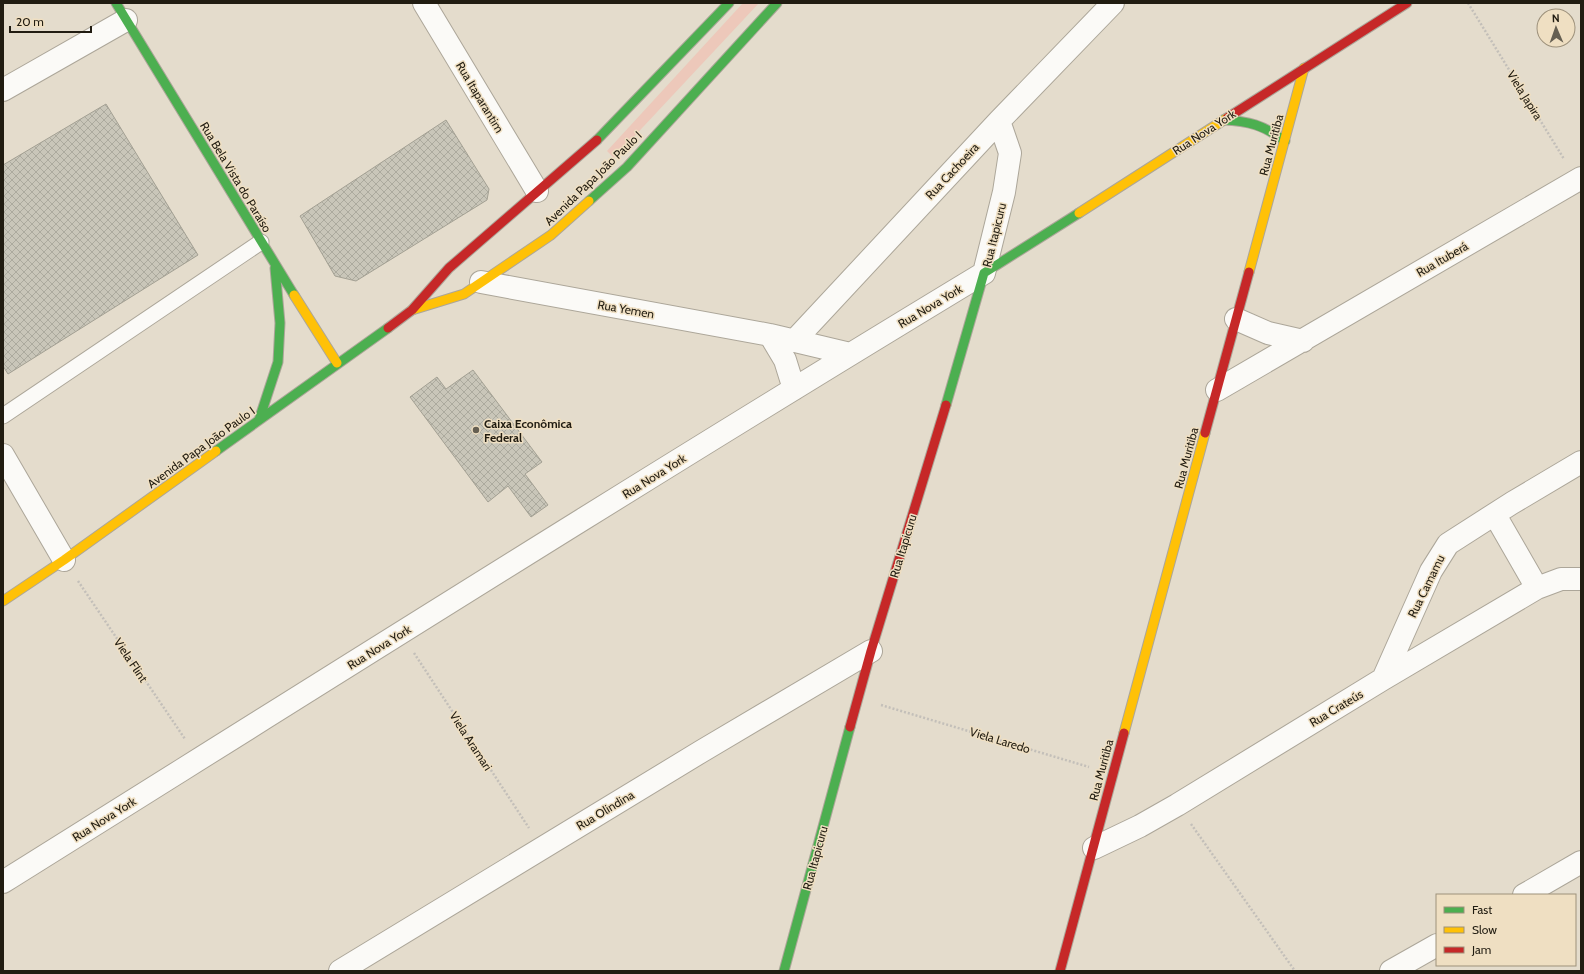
<svg xmlns="http://www.w3.org/2000/svg" width="1584" height="974" font-family="Cabin,sans-serif">
<style>
.green{fill:#edc8ba}
.building{fill:url(#building-cross-hatch);stroke:#a3a093}
.lines{fill:none;stroke-linecap:round;stroke-linejoin:round}
.lane-casing{stroke:#aca699;stroke-width:17}
.street-casing{stroke:#aca699;stroke-width:24}
.fast-casing{stroke:#aca699;stroke-width:11}
.slow-casing{stroke:#aca699;stroke-width:11}
.jam-casing{stroke:#aca699;stroke-width:11}
.path{stroke:#c3bfb9;stroke-width:2.5;stroke-dasharray:2 2;stroke-linecap:butt}
.lane{stroke:#fbfaf7;stroke-width:15}
.street{stroke:#fbfaf7;stroke-width:22}
.fast{stroke:#4caf50;stroke-width:9}
.slow{stroke:#ffc107;stroke-width:9}
.jam{stroke:#c62828;stroke-width:9}
.poi-dot{fill:#655f52;stroke:#efdfc2;stroke-width:1.5}
.labels{text-anchor:middle;dominant-baseline:central;stroke-width:3;stroke-linejoin:round;paint-order:stroke}
.street-label{font-size:12px;fill:#211c11;stroke:#efdfc2}
.poi-label{font-size:12px;font-weight:bold;fill:#211c11;stroke:#efdfc2;text-anchor:start}
</style>
<defs>
<pattern id="building-cross-hatch" width="8" height="8" patternUnits="userSpaceOnUse"><rect width="8" height="8" fill="#c9c6b9"/><path d="M0 0l8 8M0 8l8-8" fill="none" stroke="#acaa9e"/></pattern>
</defs>
<rect width="100%" height="100%" fill="#e4dccc"/>
<!-- green -->
<path class="green" d="M743 3H759L614 158 607 151Z"/>
<!-- building -->
<path class="building" d="M106 104 198 255 8 374 3 366V165Z
M446 120 489 189 487 200 356 281 335 276 300 216Z
M473 370 542 462 525 474 548 505 531 517 508 486 488 502 410 397 437 377 446 389Z"/>
<g class="lines">
<defs>
<path id="lane" d="M3 416 261 242"/>
<path id="street" d="M424 3 537 191
M3 90 126 20
M481 282 770 335 850 354
M1236 319 1268 333 1303 341
M770 335 785 360 794 389
M794 341 999 121 1113 3
M1217 390 1581 178
M3 455 64 560
M1495 515 1537 588
M1383 679 1431 571 1448 544 1512 503 1581 462
M1094 848 1140 826 1177 805 1383 679 1537 588 1561 579H1581
M3 882C329 678 655 472 984 273L1004 192 1010 153 999 121
M1524 895 1581 862
M340 971 702 751 871 651
M1391 971 1437 945"/>
<path id="fast" d="M116 3 294 295
M1223 120C1249 121 1263 125 1285 141
M597 140 729 3
M589 201 627 167 777 3
M946 405 984 273 1079 213
M259 420 278 362 280 323 275 268
M216 451 388 328
M784 971 850 727"/>
<path id="slow" d="M1079 213 1227 118
M1249 272 1304 68
M294 295 337 363
M412 310 464 294 551 235 589 201
M3 601 64 560 216 451
M1124 733 1205 433"/>
<path id="jam" d="M1227 118 1407 3
M388 328 412 310 449 268 597 140
M1205 433 1249 272
M850 727 871 651 946 405
M1060 971 1124 733"/>
</defs>
<!-- lane casing -->
<use href="#lane" class="lane-casing"/>
<!-- street casing -->
<use href="#street" class="street-casing"/>
<!-- fast casing -->
<use href="#fast" class="fast-casing"/>
<!-- slow casing -->
<use href="#slow" class="slow-casing"/>
<!-- jam casing -->
<use href="#jam" class="jam-casing"/>
<!-- path -->
<path class="path" d="M1468 3 1564 159
M78 581 185 739
M414 653 529 828
M881 705 1089 767
M1191 824 1295 971"/>
<!-- lane -->
<use href="#lane" class="lane"/>
<!-- street -->
<use href="#street" class="street"/>
<!-- fast -->
<use href="#fast" class="fast"/>
<!-- slow -->
<use href="#slow" class="slow"/>
<!-- jam -->
<use href="#jam" class="jam"/>
</g>
<!-- markers -->
<circle class="poi-dot" cx="476" cy="430" r="4"/>
<g class="labels">
<!-- street labels -->
<g class="street-label">
<text transform="translate(1525 95) rotate(58)">Viela Japira</text>
<text transform="translate(480 97) rotate(59)">Rua Itaparantim</text>
<text transform="translate(1204 132) rotate(-33)">Rua Nova York</text>
<text transform="translate(1271 145) rotate(-75)">Rua Muritiba</text>
<text transform="translate(952 171) rotate(-47)">Rua Cachoeira</text>
<text transform="translate(236 177) rotate(59)">Rua Bela Vista do Paraíso</text>
<text transform="translate(593 178) rotate(-44)">Avenida Papa João Paulo I</text>
<text transform="translate(994 235) rotate(-76)">Rua Itapicuru</text>
<text transform="translate(1442 259) rotate(-30)">Rua Ituberá</text>
<text transform="translate(930 306) rotate(-31)">Rua Nova York</text>
<text transform="translate(626 309) rotate(10)">Rua Yemen</text>
<text transform="translate(201 447) rotate(-36)">Avenida Papa João Paulo I</text>
<text transform="translate(1186 458) rotate(-75)">Rua Muritiba</text>
<text transform="translate(654 476) rotate(-32)">Rua Nova York</text>
<text transform="translate(903 546) rotate(-73)">Rua Itapicuru</text>
<text transform="translate(1426 586) rotate(-64)">Rua Camamu</text>
<text transform="translate(379 647) rotate(-32)">Rua Nova York</text>
<text transform="translate(131 660) rotate(56)">Viela Flint</text>
<text transform="translate(1336 708) rotate(-31)">Rua Crateús</text>
<text transform="translate(1000 740) rotate(17)">Viela Laredo</text>
<text transform="translate(471 741) rotate(57)">Viela Aramari</text>
<text transform="translate(1101 770) rotate(-75)">Rua Muritiba</text>
<text transform="translate(605 810) rotate(-31)">Rua Olindina</text>
<text transform="translate(104 819) rotate(-32)">Rua Nova York</text>
<text transform="translate(815 858) rotate(-75)">Rua Itapicuru</text>
</g>
<!-- poi labels -->
<g class="poi-label">
<text x="484" y="423">Caixa Econômica<tspan x="484" dy="14">Federal</tspan></text>
</g>
</g>
<!-- border -->
<rect width="1584" height="974" fill="none" stroke="#211c11" stroke-width="8"/>
<!-- legend -->
<rect x="1436" y="894" width="140" height="72" fill="#efdfc2" stroke="#9d917b"/>
<rect x="1444" y="907" width="20" height="6" fill="#4caf50" stroke="#9d917b"/>
<text x="1472" y="914" font-size="12" fill="#211c11">Fast</text>
<rect x="1444" y="927" width="20" height="6" fill="#ffc107" stroke="#9d917b"/>
<text x="1472" y="934" font-size="12" fill="#211c11">Slow</text>
<rect x="1444" y="947" width="20" height="6" fill="#c62828" stroke="#9d917b"/>
<text x="1472" y="954" font-size="12" fill="#211c11">Jam</text>
<!-- north arrow -->
<g transform="translate(1556 28) rotate(358)"><circle r="19" fill="#efdfc2" stroke="#9d917b"/>
<path d="M0-3L7 15L0 10L-7 15Z" fill="#655f52"/>
<text y="-6" font-size="11" font-weight="bold" text-anchor="middle" fill="#211c11">N</text>
</g>
<!-- scale -->
<path d="M10 26v6h81v-6" fill="none" stroke="#211c11" stroke-width="2"/>
<text x="16" y="26" font-size="12" fill="#211c11" stroke="#efdfc2" stroke-width="3" paint-order="stroke">20 m</text>
</svg>
